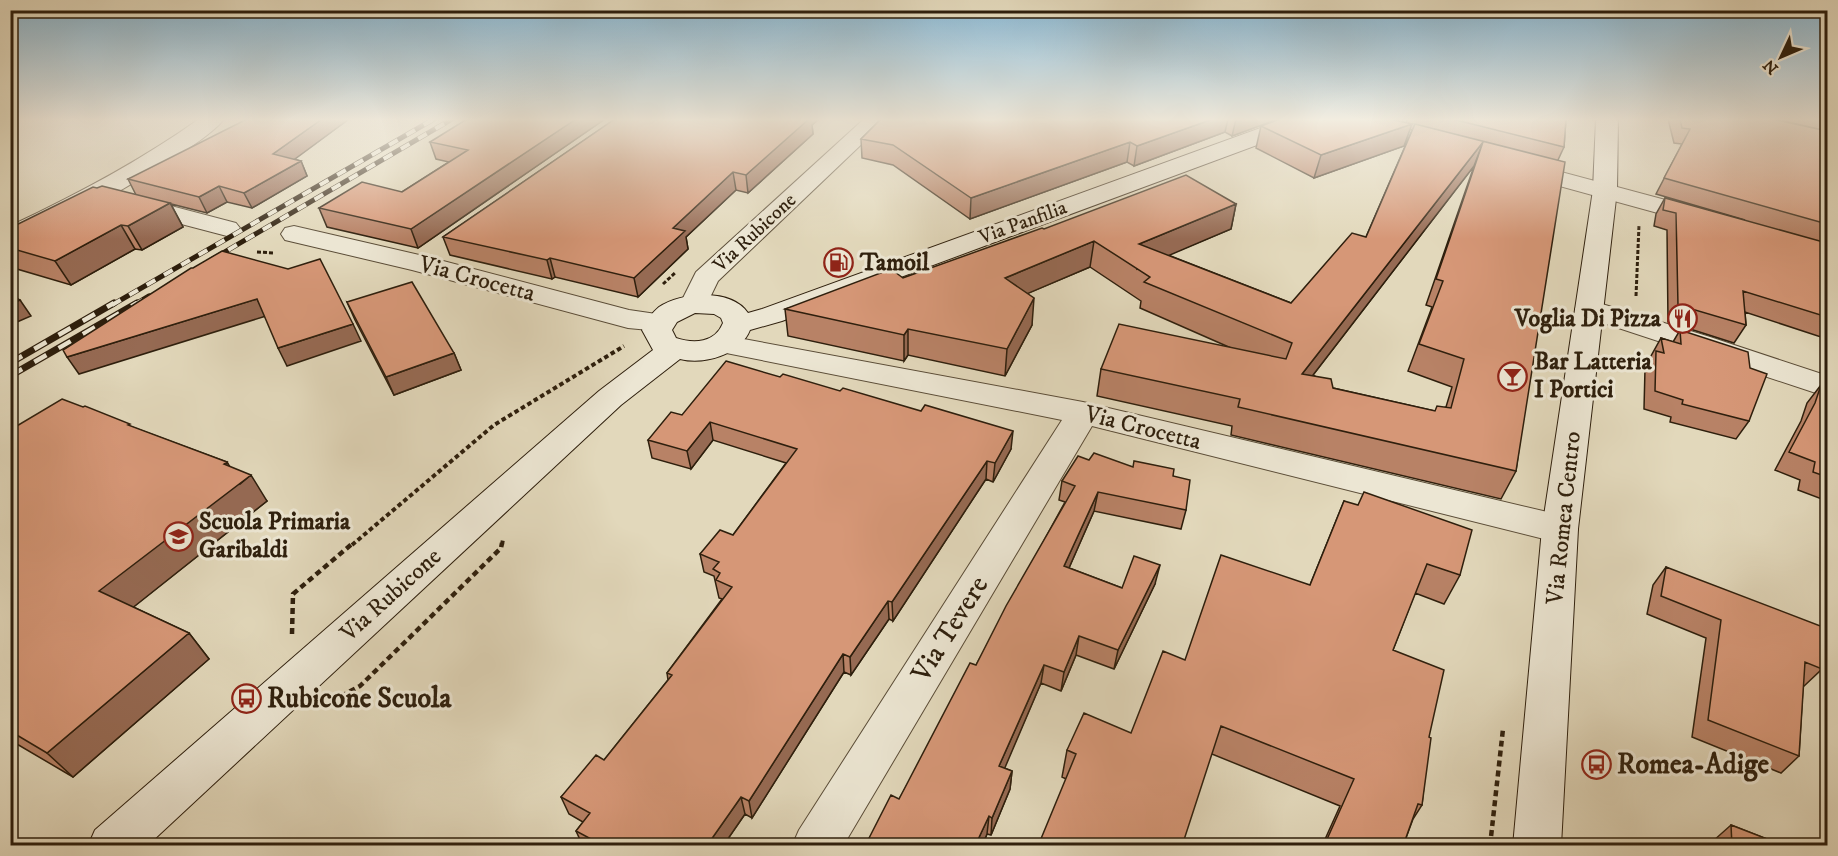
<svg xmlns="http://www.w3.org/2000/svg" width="1838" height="856" font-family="'IM FELL DW Pica',serif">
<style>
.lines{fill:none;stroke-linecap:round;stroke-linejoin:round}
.street-casing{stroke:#5b4d38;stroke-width:2}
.secondary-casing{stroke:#2e1f0d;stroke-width:2}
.path-far2{stroke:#2e1f0d;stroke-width:3;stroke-dasharray:4 2;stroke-linecap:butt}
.path-far1{stroke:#2e1f0d;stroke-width:4;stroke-dasharray:4.5 3;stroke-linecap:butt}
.path{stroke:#2e1f0d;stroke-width:4.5;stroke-dasharray:6 4;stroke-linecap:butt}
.street{fill:#ece6d3;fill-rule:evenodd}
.secondary{fill:#ece6d3;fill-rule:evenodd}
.rail-far1-casing{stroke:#2e1f0d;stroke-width:5}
.rail-casing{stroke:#2e1f0d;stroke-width:7}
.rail-far1{stroke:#ece6d3;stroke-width:4;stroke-dasharray:10;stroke-linecap:butt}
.rail{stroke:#ece6d3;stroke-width:4.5;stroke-dasharray:14;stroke-linecap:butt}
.wall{fill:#b88266;stroke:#2e1f0d;stroke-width:1.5;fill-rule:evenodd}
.shaded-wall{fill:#966a53;stroke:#2e1f0d;stroke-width:1.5}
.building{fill:#d69777;stroke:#2e1f0d;stroke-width:1.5;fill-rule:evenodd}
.labels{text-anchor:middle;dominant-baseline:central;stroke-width:6;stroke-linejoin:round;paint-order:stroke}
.far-street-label{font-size:20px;fill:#2e1f0d;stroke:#ece6d3}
.poi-label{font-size:24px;font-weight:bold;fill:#2e1f0d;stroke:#ece6d3;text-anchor:start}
.street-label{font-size:24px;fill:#2e1f0d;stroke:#ece6d3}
.near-street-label{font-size:28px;fill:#2e1f0d;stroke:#ece6d3}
.near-poi-label{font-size:28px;font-weight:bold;fill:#2e1f0d;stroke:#ece6d3;text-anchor:start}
</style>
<rect width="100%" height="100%" fill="#e2d8bb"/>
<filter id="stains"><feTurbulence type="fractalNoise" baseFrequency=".00333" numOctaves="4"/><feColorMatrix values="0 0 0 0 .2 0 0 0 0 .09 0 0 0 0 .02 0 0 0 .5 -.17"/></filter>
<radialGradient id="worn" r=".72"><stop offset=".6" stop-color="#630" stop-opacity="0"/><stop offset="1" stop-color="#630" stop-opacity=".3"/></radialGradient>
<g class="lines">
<defs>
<path id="street" d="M199 119H224C205 147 46 235 10 244V226C76 195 140 161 199 119Z
M864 119H888L718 281 704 310 694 313 684 310 680 304 696 272Z
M1520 161 1714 213 1718 218 1714 223 1705 226 1512 173 1508 168 1512 163Z
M133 196 236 223 240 228 236 233 227 236 124 209 120 204 124 199Z
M294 226 428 257 629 310 670 316 675 322 670 328 660 331 628 328 412 270 285 240 281 234 285 228Z
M1589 300 1710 337 1828 376V397L1579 315 1575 309 1579 303Z
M722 335 1083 402 1560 515 1573 519 1578 529 1573 539 1560 543 1092 426 843 846H792L799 830 1062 420 711 350 707 344 711 338Z"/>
<path id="secondary" d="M1285 119H1317L1314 124 782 321 750 330C740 355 704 365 680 359L621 405 147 846H88L95 830 599 391 653 350 642 330C646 321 652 313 659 307 681 292 731 288 748 313L762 309ZM695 313 714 314 721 318 723 323C715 343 694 344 676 338L672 330 677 322Z
M1596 119H1618L1617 190 1578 529 1561 846H1513L1542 529 1593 190Z"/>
</defs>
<!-- street casing -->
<use href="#street" class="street-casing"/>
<!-- secondary casing -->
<use href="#secondary" class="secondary-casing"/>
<!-- path-far2 -->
<path class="path-far2" d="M257 252 274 253
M663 284 675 273
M1636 296 1639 225"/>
<!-- path-far1 -->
<path class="path-far1" d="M352 545 494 425 624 346
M502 545 503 539"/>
<!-- path -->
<path class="path" d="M292 634 293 594 353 543
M332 701 360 686 501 548 502 543
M1490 846 1503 729"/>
<!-- street -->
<use href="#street" class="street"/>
<!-- secondary -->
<use href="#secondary" class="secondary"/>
<defs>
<path id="rail-far1" d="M211 260 452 119
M112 305 434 119
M134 305 149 296"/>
<path id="rail" d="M10 363 114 303
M10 376 137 303"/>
</defs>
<!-- rail-far1 casing -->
<use href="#rail-far1" class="rail-far1-casing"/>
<!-- rail casing -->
<use href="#rail" class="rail-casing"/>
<!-- rail-far1 -->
<use href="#rail-far1" class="rail-far1"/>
<!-- rail -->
<use href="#rail" class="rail"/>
</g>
<!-- wall -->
<path class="wall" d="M349 119 294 159 301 161 307 176 252 208 227 202 207 213 171 204 183 227 142 250 135 249 71 285 17 269 12 262H10V228L136 195 128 179Z
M605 119 418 248 327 227 319 208 402 192 449 162 436 159 430 142Z
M615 119H819L812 125 813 134 748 193 736 190 686 237 688 249 638 297 555 277 552 279 450 255 443 237Z
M881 119H1278L1232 136 1225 132 1134 166 1127 162 970 219 893 165 862 158 861 139Z
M1407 119H1566L1564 147 1558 160 1516 471 1501 499 1231 435 1232 426 1097 396 1101 369 1231 348 1140 308 1141 301 1090 267 1028 293 1032 325 1005 376 908 355 904 361 788 336 785 309 903 278 1044 229 1236 204 1231 229 1168 255 1291 303 1366 237 1412 130 1410 129 1404 146 1314 178 1256 148 1261 126 1324 120 1406 123ZM1474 166 1426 305 1432 307 1408 371 1452 387 1446 407 1435 411 1333 388 1313 375Z
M1668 119H1772L1827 131V339L1745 312 1746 325 1734 343 1668 322 1667 230 1654 226 1656 214 1665 198 1745 220 1656 194 1682 144 1674 143Z
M1775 119H1827V131Z
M347 302 454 353 461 370 394 395 355 320Z
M1680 330 1749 421 1736 439 1670 422 1671 417 1644 409 1645 369 1651 359V356L1661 338 1673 342Z
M1821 385 1827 387V386V501L1798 490 1800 480 1775 470 1801 421 1807 403Z
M682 415 1011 449 993 482 986 479 893 621 889 619 851 675 844 672 752 818 745 814 723 846H583L576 831 583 822 569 814 561 797 604 760 668 680 667 673 722 599 719 598 714 576 704 572 700 554 733 535 786 463 713 440 691 469 652 458 648 440Z
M132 427 227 462 229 467 267 501 133 607 189 633 209 659 73 777 10 740V430Z
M1089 460 1133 467 1173 476 1186 510 1181 529 1094 511 1069 568 1122 588 1155 584 1114 669 1076 655 1061 691 1041 683 1004 768 1012 771 1010 789 991 835 987 834 982 846H865L899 799 976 665 1065 502 1059 500 1062 481Z
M1344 501 1460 575 1444 604 1415 593 1393 650 1429 737 1422 805 1413 819 1403 846H1322L1340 806 1212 754 1066 779 1062 777 1067 750 1131 733 1185 660 1310 585Z
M1666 567 1822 669 1803 687 1799 756 1781 773 1692 737 1706 638 1647 614 1653 585Z
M1731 825 1785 846H1713V841Z"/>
<!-- shaded-wall -->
<path class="shaded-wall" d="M322 119H349L280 170 273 154Z
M576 119H605L418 248 411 229Z
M803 119H819L812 125 813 134 748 193 746 175Z
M1213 119H1228L1225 132 1134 166 1137 146Z
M1236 119H1278L1232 136Z
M1412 124 1404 146 1314 178 1321 155Z
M1130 142 1127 162 970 219 971 198Z
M1483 142 1474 166 1293 401 1302 374Z
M301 161 307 176 252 208 244 193Z
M733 172 736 190 686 237 688 249 638 297 634 278 673 228Z
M10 178 15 184 10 185Z
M219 186 227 202 207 213 199 197Z
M170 203 183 227 142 250 128 226Z
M1236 204 1231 229 1137 269 1139 244Z
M121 225 135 249 71 285 55 261Z
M1094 241 1090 267 1003 304 1005 278Z
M550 258 555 277 552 279 547 260Z
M1034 298 1032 325 1005 376 1007 349Z
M257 299 266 316 79 374 67 357Z
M20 300 31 316 10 325V304Z
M353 324 361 341 287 366 278 348Z
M908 329V355L904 361V335Z
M454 353 461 370 394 395 386 377Z
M710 422 713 440 691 469 687 451Z
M1013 431 1011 449 993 482 995 463Z
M987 461 986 479 893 621 892 602Z
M227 462 240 484 251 475 267 501 121 617 99 591Z
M1098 492 1094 511 1061 586 1064 566Z
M1160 565 1155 584 1114 669 1118 650Z
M888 601 889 619 851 675 850 657Z
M189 633 209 659 73 777 47 753Z
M1079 636 1076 655 1061 691 1064 672Z
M843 654 844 672 752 818 749 801Z
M1044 665 1041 683 998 784 999 766Z
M1012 771 1010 789 991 835 992 818Z
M741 797 745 814 723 846H709L708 844Z
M989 816 987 834 982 846H975Z"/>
<!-- building -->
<path class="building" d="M247 119H322L273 154 301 161 244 193 219 186 199 197 128 179Z
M467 119H576L411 229 319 208 362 182 402 192 468 150 430 142Z
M615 119H809L746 175 733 172 673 228 685 231 634 278 550 258 547 260 443 237Z
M881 119H1213L1137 146 1130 142 971 198 893 145 861 139Z
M1280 119H1322L1324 120 1327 119H1390L1412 124 1321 155 1261 126Z
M1452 119H1566L1564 147Z
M1680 119H1772L1827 131V224L1664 178 1690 129 1682 128Z
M1415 124 1565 162 1516 471 1238 407 1240 399 1101 369 1119 324 1286 359 1292 343 1144 282 1150 277 1094 241 1005 278 1034 298 1007 349 908 329 904 335 785 309 891 269 903 278 1042 228 1044 229 1186 175 1236 204 1139 244 1291 303 1352 233 1366 237ZM1483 142 1436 279 1443 281 1419 344 1464 359 1451 408 1437 406 1435 411 1333 388 1331 379 1302 374Z
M102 186 170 203 128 226 121 225 55 261 10 248V228L93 187 97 188Z
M1665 198 1827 243V317L1743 291 1746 325 1678 305 1676 213 1663 210Z
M222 251 288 269 320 259 353 324 278 348 257 299 67 357 63 350 191 268H193Z
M412 282 454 353 386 377 347 302Z
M10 294 20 300 10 304Z
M1680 330 1748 352 1750 368 1767 374 1749 421 1682 404 1683 400 1655 391 1656 351 1664 353 1661 338 1681 344Z
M726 361 780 377 783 374 840 391 843 388 921 411 925 405 1013 431 995 463 987 461 892 602 888 601 850 657 843 654 749 801 741 797 708 844 711 846H604L576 831 590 813 561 797 596 755 604 760 672 675 667 673 732 587 716 580 720 573 713 569 719 562 700 554 720 530 733 535 797 449 710 422 687 451 648 440 671 412 682 415Z
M1821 385 1827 388V477L1813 472 1815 462 1789 452 1815 403Z
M62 399 83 407 85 406 130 424 128 425 227 462 224 464 251 475 99 591 189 633 47 753 10 731V430Z
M1094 453 1133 467 1134 461 1174 469 1173 476 1190 480 1186 510 1098 492 1064 566 1122 588 1134 556 1160 565 1118 650 1079 636 1064 672 1044 665 999 766 1012 771 992 818 989 816 975 846H865L891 795 899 799 970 663 976 665 1006 606 1075 486 1062 481 1078 456 1089 460Z
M1364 492 1472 530 1460 575 1427 564 1393 650 1444 670 1429 737 1431 738 1422 805 1418 804 1403 846H1324L1354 779 1221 726 1182 846H1038L1076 754 1067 750 1084 713 1131 733 1163 651 1185 660 1221 555 1310 585 1344 501 1358 505Z
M1666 567 1823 627 1822 669 1805 662 1799 756 1708 720 1721 620 1661 596Z
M1731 825 1785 846H1732Z"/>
<!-- sky -->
<linearGradient id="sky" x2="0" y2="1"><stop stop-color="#87b6d2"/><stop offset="0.5" stop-color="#f2ede0"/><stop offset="1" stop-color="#f2ede0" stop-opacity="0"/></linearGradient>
<rect width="1838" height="239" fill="url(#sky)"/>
<!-- icons -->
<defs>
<symbol id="fuel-ring" viewBox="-11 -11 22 22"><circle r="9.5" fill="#ece6d3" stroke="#8f2418" stroke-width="1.5"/><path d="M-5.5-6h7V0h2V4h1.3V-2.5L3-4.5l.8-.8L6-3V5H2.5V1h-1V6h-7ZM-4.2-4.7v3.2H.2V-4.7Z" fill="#8f2418"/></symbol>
<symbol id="restaurant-ring" viewBox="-11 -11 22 22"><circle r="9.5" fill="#ece6d3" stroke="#8f2418" stroke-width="1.5"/><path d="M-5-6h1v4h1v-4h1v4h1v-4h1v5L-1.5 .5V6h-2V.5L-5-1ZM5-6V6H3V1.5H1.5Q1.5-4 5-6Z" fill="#8f2418"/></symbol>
<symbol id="bar-ring" viewBox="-11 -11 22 22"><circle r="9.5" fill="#ece6d3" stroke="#8f2418" stroke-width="1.5"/><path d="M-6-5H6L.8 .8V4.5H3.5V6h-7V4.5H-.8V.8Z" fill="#8f2418"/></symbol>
<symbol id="school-ring" viewBox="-11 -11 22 22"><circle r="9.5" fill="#ece6d3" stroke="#8f2418" stroke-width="1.5"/><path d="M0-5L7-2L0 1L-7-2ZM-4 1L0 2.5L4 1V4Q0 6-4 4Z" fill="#8f2418"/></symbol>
<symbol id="bus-ring" viewBox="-11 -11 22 22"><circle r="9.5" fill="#ece6d3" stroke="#8f2418" stroke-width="1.5"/><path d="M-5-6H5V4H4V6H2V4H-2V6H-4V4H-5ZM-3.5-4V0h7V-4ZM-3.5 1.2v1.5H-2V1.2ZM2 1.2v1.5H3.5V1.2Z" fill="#8f2418"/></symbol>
</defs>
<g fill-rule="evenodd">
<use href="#fuel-ring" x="822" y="246" width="33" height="33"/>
<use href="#restaurant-ring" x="1666" y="302" width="33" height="33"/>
<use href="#bar-ring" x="1496" y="360" width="33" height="33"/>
<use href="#school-ring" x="162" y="520" width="33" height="33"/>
<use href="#bus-ring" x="230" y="682" width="33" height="33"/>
<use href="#bus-ring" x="1580" y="748" width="33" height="33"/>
</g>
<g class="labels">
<!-- far-street labels -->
<g class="far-street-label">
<text transform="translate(1023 223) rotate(-20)">Via Panfilia</text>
<text transform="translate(755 233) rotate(-43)">Via Rubicone</text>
</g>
<!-- poi labels -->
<g class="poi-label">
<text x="860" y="263">Tamoil</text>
<text x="1661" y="319" text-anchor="end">Voglia Di Pizza</text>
<text x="1534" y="362">Bar Latteria<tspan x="1534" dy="28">I Portici</tspan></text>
<text x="199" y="522">Scuola Primaria<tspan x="199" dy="28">Garibaldi</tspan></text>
</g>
<!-- street labels -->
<g class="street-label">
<text transform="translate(477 279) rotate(15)">Via Crocetta</text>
<text transform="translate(1143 428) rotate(14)">Via Crocetta</text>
<text transform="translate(1564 518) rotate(-84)">Via Romea Centro</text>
<text transform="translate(391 595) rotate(-42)">Via Rubicone</text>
</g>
<!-- near-street labels -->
<g class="near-street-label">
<text transform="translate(950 629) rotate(-58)">Via Tevere</text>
</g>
<!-- near-poi labels -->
<g class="near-poi-label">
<text x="267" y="698">Rubicone Scuola</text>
<text x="1617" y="764">Romea-Adige</text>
</g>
</g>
<!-- margin -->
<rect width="1838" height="856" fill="none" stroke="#e2d8bb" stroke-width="36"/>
<rect x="12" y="12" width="1814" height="832" fill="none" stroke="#2e1f0d" stroke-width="3"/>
<rect x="18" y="18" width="1802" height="820" fill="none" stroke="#2e1f0d" stroke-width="1.5"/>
<!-- north arrow -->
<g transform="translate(1781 57) rotate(226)" stroke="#ece6d3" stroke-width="4.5" paint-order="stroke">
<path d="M0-4.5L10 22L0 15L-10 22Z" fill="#2e1f0d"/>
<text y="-9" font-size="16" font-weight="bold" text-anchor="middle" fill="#2e1f0d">N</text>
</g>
<rect width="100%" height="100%" filter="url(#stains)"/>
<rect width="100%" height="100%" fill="url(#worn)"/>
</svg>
